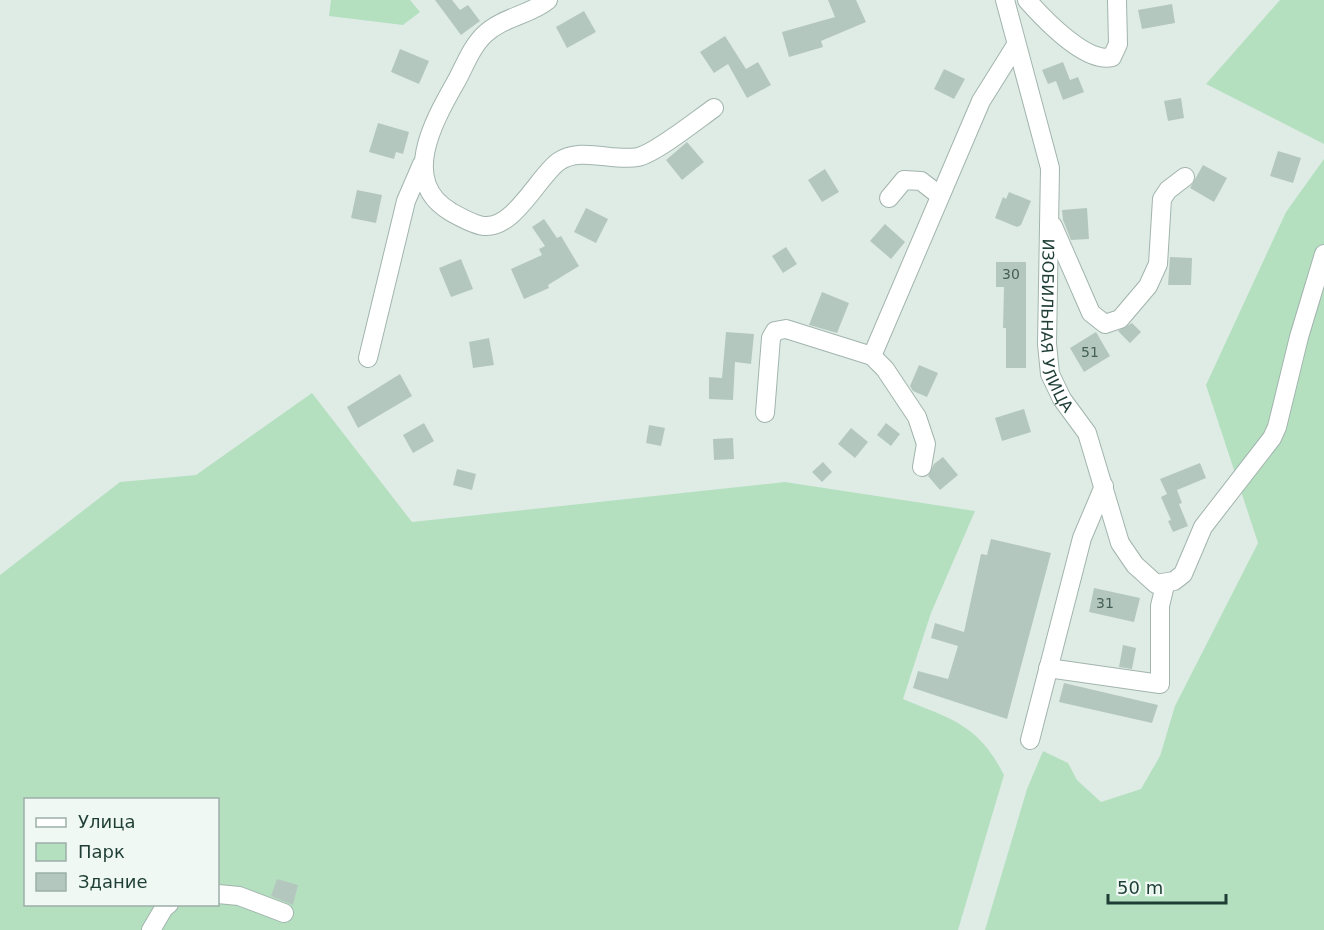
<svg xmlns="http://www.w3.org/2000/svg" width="1324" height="930" font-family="'DejaVu Sans',sans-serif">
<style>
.green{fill:#b5e0c0;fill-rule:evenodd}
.building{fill:#b4c7bf}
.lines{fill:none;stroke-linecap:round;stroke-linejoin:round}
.minor-casing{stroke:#a1b4ad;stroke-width:20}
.minor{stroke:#fff;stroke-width:18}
.labels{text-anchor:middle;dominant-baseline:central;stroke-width:4.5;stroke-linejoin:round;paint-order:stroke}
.number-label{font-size:14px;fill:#446058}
.street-label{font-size:16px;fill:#1e3e35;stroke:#f0f8f4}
</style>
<rect width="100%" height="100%" fill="#dfece6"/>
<!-- green -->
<path class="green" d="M331 0H410L420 12 403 25 329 16Z
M1280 0H1324V144L1206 84Z
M1324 159V930H985L1027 789 1043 751 1068 763 1077 780 1101 802 1141 789 1160 756 1175 706 1258 543 1206 385 1286 212Z
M312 393 412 522 785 482 975 511 931 613 903 699C953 720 978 724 1004 775L958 930H0V575L120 482 196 475ZM26 800H218V904H26Z"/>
<!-- building -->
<path class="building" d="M435 0H452L460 10 468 5 480 21 461 35Z
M828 0H856L866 22 821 41 823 47 789 57 782 32 835 17Z
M1172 4 1175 23 1142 29 1138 10Z
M584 11 596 32 567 48 556 27Z
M725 36 746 69 758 62 771 85 747 98 728 64 714 73 700 52Z
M400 49 429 61 419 84 391 72Z
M1063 62 1070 80 1078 77 1084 92 1063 100 1056 81 1048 84 1042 70Z
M944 69 965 79 954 99 934 89Z
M1181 98 1184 118 1168 121 1164 101Z
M378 123 409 132 403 154 396 152 394 159 369 152Z
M687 142 704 162 682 180 666 160Z
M1278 151 1301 158 1293 183 1270 176Z
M1203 165 1227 178 1214 202 1190 188Z
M825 169 839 192 822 202 808 180Z
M357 190 382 195 376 223 351 218Z
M1009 192 1031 201 1021 225 1017 227 995 218 1003 197 1006 199Z
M586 208 608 219 596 243 574 232Z
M1087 208 1089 239 1071 240 1063 220 1062 210Z
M544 219 557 238 561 236 579 266 548 285 549 288 524 299 511 269 542 255 539 249 545 246 532 227Z
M885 224 905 242 891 259 870 241Z
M786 247 797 264 783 273 772 256Z
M1170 257 1192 258 1191 285H1168Z
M461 259 473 289 451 297 439 268Z
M996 262H1026V368H1006V328H1003L1004 287H996Z
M822 292 849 303 837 333 809 325Z
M1132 323 1141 332 1130 343 1118 331Z
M726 332 754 334 751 364 735 362 733 400 709 399V377L722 378Z
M1096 332 1110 356 1084 372 1070 348Z
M489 338 494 365 473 368 469 342Z
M919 365 938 373 927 397 913 391 910 386Z
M400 374 412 396 358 428 347 407Z
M1024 409 1031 432 1002 441 995 418Z
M424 423 434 441 413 453 403 435Z
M886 423 900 434 891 446 877 435Z
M649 425 665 428 661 446 646 443Z
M851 428 868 442 855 458 838 444Z
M733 438 734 459 714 460 713 439Z
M943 457 958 475 940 490 928 476 934 464Z
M823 462 832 472 822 482 812 472Z
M1200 463 1206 478 1177 490 1182 503 1179 504 1188 526 1173 532 1168 521 1171 520 1161 497 1167 494 1160 479Z
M457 469 476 474 472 490 453 485Z
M991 539 1051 553 1007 719 913 688 918 671 948 679 958 646 931 638 935 623 964 632 981 554 987 555Z
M1094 588 1140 598 1134 622 1089 612Z
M1123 645 1136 648 1132 669 1119 667Z
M1064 683 1158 705 1152 723 1059 702Z
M277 879 298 885 293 905 271 896Z"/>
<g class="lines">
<defs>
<g id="minor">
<path d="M548 0C530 15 503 17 485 34 472 46 465 65 457 80 435 119 398 181 451 212 460 217 474 225 484 226 514 229 538 177 558 162 580 146 613 162 638 157 656 153 697 120 714 108"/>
<path id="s1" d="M1005 0 1050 168 1047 344 1050 374 1062 399 1087 433 1120 543 1135 565 1156 584 1174 581 1183 574 1203 527 1272 438 1277 427 1299 337 1324 254"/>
<path d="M1027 0C1043 18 1086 64 1112 57L1118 44 1117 0"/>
<path d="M889 198 904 180 921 181 939 195"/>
<path d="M1053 226 1091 313 1105 324 1120 319 1148 286 1158 264 1162 199 1168 190 1185 177"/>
<path d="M872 356 981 101 1016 45"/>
<path d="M368 358 406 201 422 164"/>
<path d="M765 413 771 338 775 331 786 329 872 356 885 369 917 417 926 444 922 467"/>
<path d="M1048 668 1160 684V606L1165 585"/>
<path d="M1030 740 1082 538 1104 486"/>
<path d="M218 894 239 896 284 913"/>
<path d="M151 930 164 908 169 904"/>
</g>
</defs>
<!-- minor casing -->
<use href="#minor" class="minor-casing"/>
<!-- minor -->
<use href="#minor" class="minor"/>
</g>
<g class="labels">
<!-- number labels -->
<g class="number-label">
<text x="1011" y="274">30</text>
<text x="1090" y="352">51</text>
<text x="1105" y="603">31</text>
</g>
<!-- street labels -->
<g class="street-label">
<text stroke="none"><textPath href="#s1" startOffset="333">ИЗОБИЛЬНАЯ УЛИЦА</textPath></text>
</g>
</g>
<!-- legend -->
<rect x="24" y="798" width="195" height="108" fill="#f0f8f4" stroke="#9caea8" stroke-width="1.5"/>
<rect x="36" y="818" width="30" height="9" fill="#ffffff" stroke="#9caea8" stroke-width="1.5"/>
<text x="78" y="828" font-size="18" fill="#1e3e35">Улица</text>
<rect x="36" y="843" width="30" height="18" fill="#b5e0c0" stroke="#9caea8" stroke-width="1.5"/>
<text x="78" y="858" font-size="18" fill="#1e3e35">Парк</text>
<rect x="36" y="873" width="30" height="18" fill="#b4c7bf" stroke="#9caea8" stroke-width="1.5"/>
<text x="78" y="888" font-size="18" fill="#1e3e35">Здание</text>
<!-- scale -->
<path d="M1108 894v9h118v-9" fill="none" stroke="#1e3e35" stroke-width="3"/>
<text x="1117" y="894" font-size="18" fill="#1e3e35" stroke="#f0f8f4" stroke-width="4.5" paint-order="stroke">50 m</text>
</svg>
